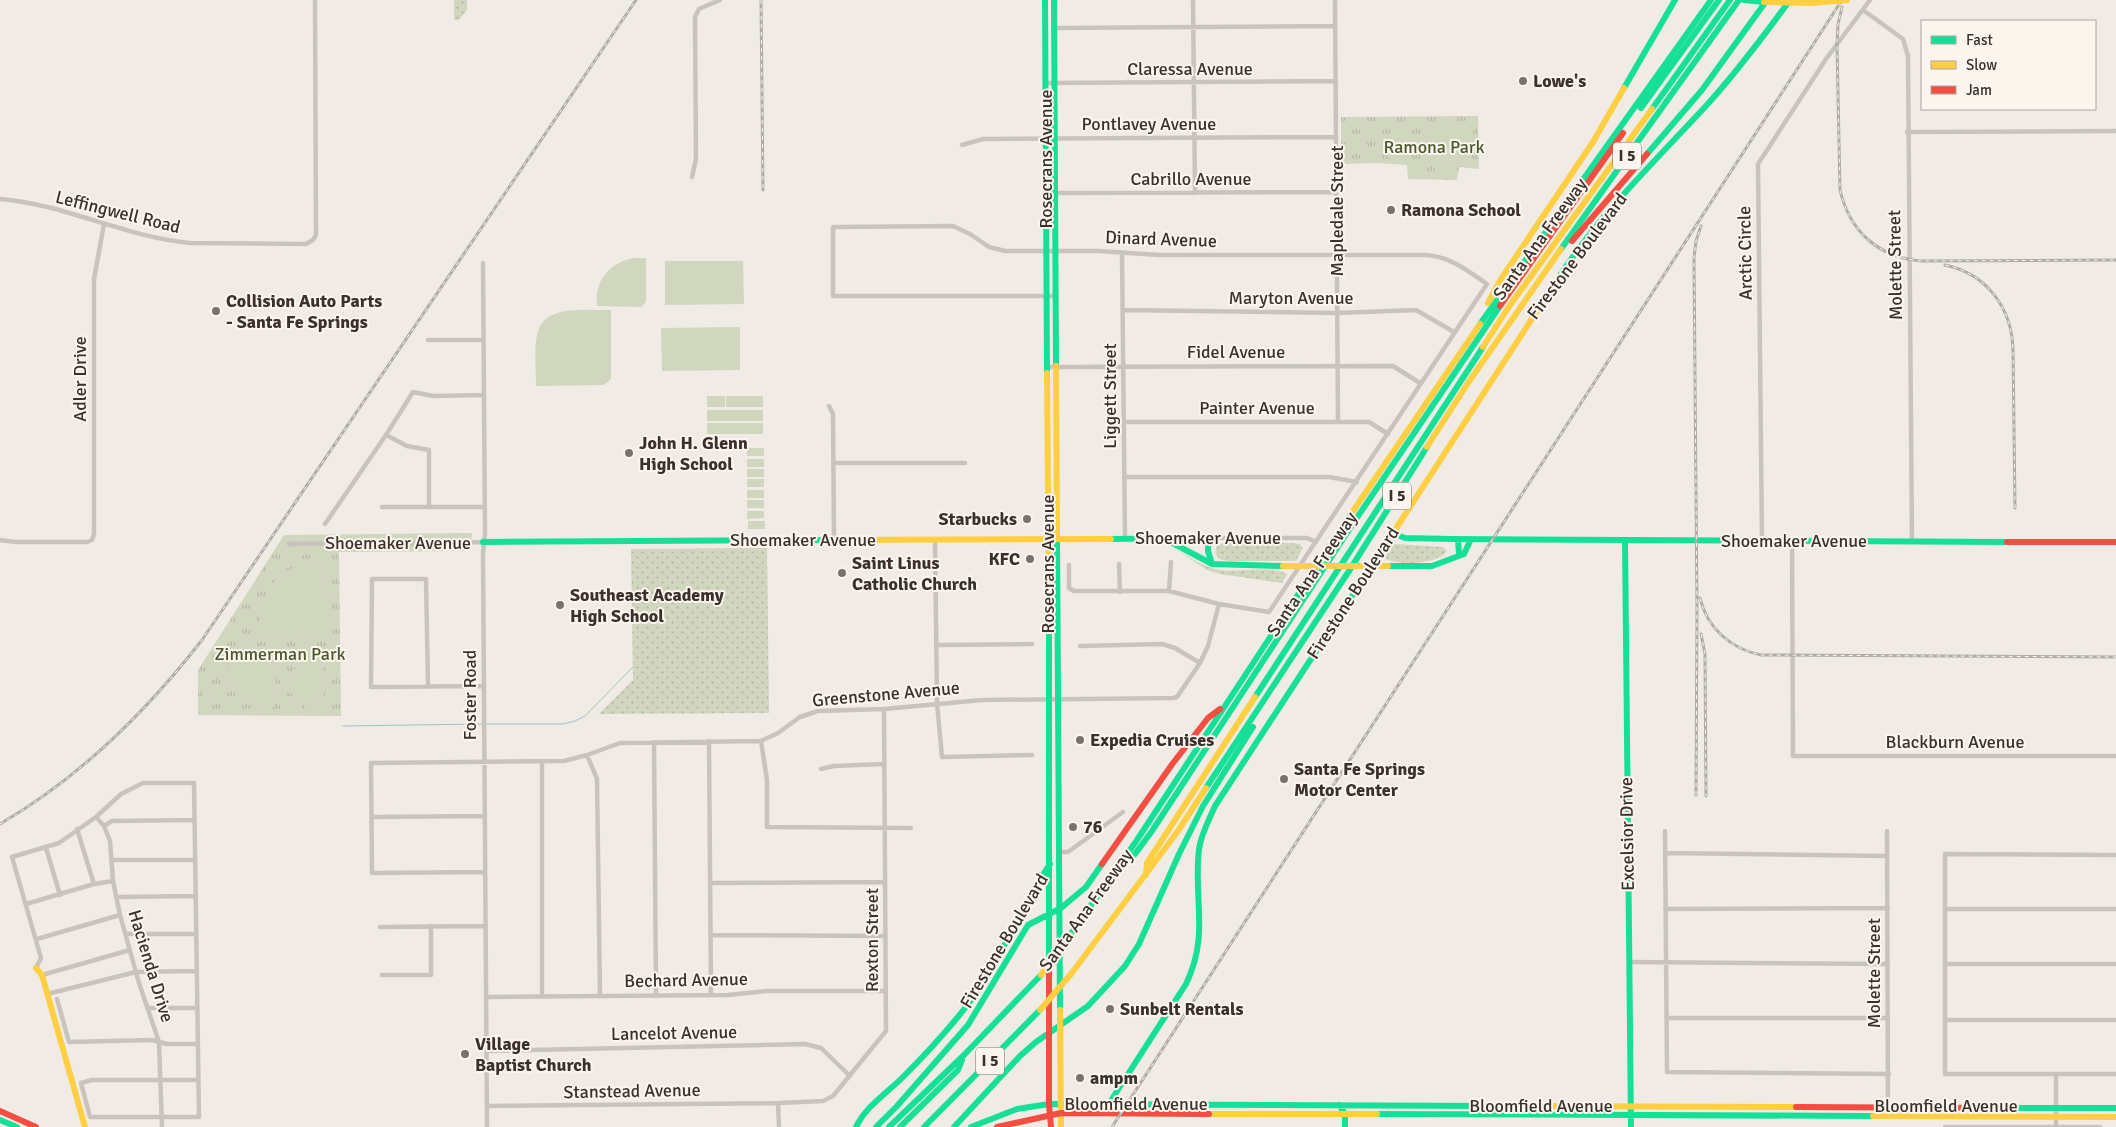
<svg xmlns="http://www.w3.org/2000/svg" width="2116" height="1127" font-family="Signika,sans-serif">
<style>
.grass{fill:url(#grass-dots)}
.park{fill:url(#park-tufts)}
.pitch{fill:#d1d6bf}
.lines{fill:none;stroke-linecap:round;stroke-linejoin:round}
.stream{stroke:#a1c2c1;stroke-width:1}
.street{stroke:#c9c3be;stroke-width:4.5}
.fast{stroke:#16e098;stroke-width:6}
.slow{stroke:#ffcf43;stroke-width:6}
.jam{stroke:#f24e42;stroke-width:6}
.rail-casing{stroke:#b1aca8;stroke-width:3}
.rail{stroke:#fbf5ee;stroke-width:1;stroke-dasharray:4;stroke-linecap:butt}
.slow-bridge{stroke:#ffcf43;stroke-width:6}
.poi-dot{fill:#7a716c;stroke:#fbf5ee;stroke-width:2}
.labels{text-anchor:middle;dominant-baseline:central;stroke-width:4;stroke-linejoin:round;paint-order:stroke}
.shield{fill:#fbf5ee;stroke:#756b66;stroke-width:1}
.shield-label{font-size:16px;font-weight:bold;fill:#3b302b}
.street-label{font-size:18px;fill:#3b302b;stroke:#fbf5ee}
.poi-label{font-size:18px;font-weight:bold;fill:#3b302b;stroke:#fbf5ee;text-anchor:start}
.park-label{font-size:18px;fill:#4a5a2e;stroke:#fbf5ee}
</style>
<defs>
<pattern id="grass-dots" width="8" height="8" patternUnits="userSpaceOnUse" patternTransform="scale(1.25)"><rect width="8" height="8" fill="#d1d6bf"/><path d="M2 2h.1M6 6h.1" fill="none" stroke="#b4b8a4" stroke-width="1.8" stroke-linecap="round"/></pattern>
<pattern id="park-tufts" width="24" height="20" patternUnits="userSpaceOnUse" patternTransform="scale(1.25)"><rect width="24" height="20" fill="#d1d6bf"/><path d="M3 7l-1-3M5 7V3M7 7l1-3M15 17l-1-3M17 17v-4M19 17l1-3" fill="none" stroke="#b4b8a4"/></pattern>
</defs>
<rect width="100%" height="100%" fill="#f0ebe5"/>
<!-- grass -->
<path class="grass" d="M454 0H467V10L459 20H454Z
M1223 543H1292L1300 544 1303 548 1296 561H1228L1219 559 1215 553 1217 546Z
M1395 544 1443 547 1447 551C1438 565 1391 567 1382 556L1389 546Z
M767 548 769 713 599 714 633 680 631 549Z
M1177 550C1191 558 1203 567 1220 570 1240 573 1270 565 1287 574L1282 583 1220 574 1207 570Z"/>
<!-- park -->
<path class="park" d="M1478 116 1479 169 1459 167 1457 180 1408 179 1407 165 1376 163 1341 164V117Z
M472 533 470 551 339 552 341 716 198 715V670L284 535Z"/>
<!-- pitch -->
<path class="pitch" d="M1433 122 1474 123C1472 153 1463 161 1435 170L1429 129Z
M1408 139 1409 157 1389 158V140Z
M634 258H646V302L641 307 597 306C594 281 610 262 634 258Z
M665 261H743L744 304 665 305Z
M611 310V379L604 385 536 386C536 370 534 351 537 335 543 303 587 311 611 310Z
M740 327V370L662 371 661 328Z
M707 396H725V407H707Z
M726 396H763V407H726Z
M707 410H763V421H707Z
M707 423H763V434H707Z
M747 448H764V456H747Z
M747 459H764V467H747Z
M747 469H764V477H747Z
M747 479H764V487H747Z
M747 490H764V498H747Z
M747 500H764V508H747Z
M747 511H764V518L747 519Z
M748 521H765V529H748Z
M327 562 329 630 324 635 258 634C260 585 278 564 327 562Z
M228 646 274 651 277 654 274 707C233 707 224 682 228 646Z
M312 651C330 670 331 695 311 713L283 686V681Z
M202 697a7 7 0 1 1 14 0a7 7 0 1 1-14 0Z"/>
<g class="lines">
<!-- stream -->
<path class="stream" d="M486 724H563L575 721 585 716 633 667
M343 726 482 724"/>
<!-- street -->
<path class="street" d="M1193 0 1195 193
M1335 0 1338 422
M1863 10 1903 39 1908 56 1912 542
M1054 28 1335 26
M1045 83 1336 81
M1907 132 2116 131
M962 145 983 139 1336 137
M692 177 696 159 695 17 699 9 720 0
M1046 193 1336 192
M0 199C65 204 124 237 190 243L306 244 313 240 316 235 315 0
M1122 253 1125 538
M483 263 485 533 483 553 487 1127
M1056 296H833V227L953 226 970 234 989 247 1005 251H1099L1158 255H1427C1451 257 1468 271 1487 284L1269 612 1219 604 1169 591H1074L1069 588V565
M1123 310 1337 313 1416 310 1454 332
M428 340H483
M1047 367 1393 366 1420 383
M829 406 833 414 834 540
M1124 422H1369L1388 434
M386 435 407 446 429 450V507
M834 463H965
M1124 477H1329L1357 482
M382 507H485
M325 524 386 435 413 392 433 396 484 395
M1208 538H1307L1316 542
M935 539 937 703 942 757 1032 755
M0 540 15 542H87L92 540 94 534V279L104 224
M1762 541 1758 164 1826 59 1870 0
M1792 541 1793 756H2116
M289 544 483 542
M1119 564 1120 592
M1169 591 1171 562
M936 645 1032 644
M1080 646 1162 644 1175 648 1200 663
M428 686 426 579H372L371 687 484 686
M709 741 711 995
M761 741 767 780V827L911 828
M654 742 656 995
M587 755 597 779 600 996
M542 761V996
M821 769 834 766 884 764
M96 817 104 826 110 841 113 881 120 915 139 983 159 1042 162 1127
M372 817 485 816
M104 826 112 821 194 820
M77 829 94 884
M1665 831 1667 1072 1889 1074
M1887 831 1888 1116
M46 848 60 895
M1061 852H1068L1123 812
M1665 853 1887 856
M2116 855 1945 854V1074H2116
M111 860H195
M485 872 372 873 371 763 564 761 587 755 620 743 761 741 778 733 800 717 818 711 884 709 982 700 1173 698 1177 697 1200 663 1208 646 1219 604
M710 883 885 882
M116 897 195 896
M26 904 94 884 113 881
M1665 909 1888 908
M1945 909H2116
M380 927 486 926
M126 934H196
M711 935 885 936
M37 939 120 915
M1629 962 1888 964
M1945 964H2116
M36 968 41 958 12 857 59 843 96 817 121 794 143 783H194L199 1117H90L81 1083 92 1080H198
M42 975 130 950
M382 975H431V926
M47 994 136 972 196 971
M486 997 728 995 766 991H886
M57 999 69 1042 152 1040 167 1044H198
M148 1008H197
M1667 1018H1888
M1945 1020H2116
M487 1051 805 1044 821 1048 850 1076
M2056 1074V1126
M778 1103 779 1127
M487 1106 778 1103 823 1101 833 1096 886 1031 884 709
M1945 1127H2100"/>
<!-- fast -->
<path class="fast" d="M1045 0 1047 373
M1054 0 1056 366
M1744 0 1764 2
M1624 88 1675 0
M1641 108 1719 0
M1652 109 1730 0
M1647 154 1702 90 1767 0
M1561 249 1739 0
M1559 277C1600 214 1654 162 1705 107 1736 73 1763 37 1790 0
M1480 324 1711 0
M1392 533 1405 538 1452 539 2007 542
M1057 536 1060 1010
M1111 539 1208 538V551L1212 564
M1165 539 1212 564 1283 566
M1458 539 1459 554
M1625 541 1631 1127
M483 542 828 540
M1388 566H1432L1464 554 1471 539
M1049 605V960
M1255 697 1483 347
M1206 788 1349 571 1427 447
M1124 862 1135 854 1152 831 1350 528 1500 306
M1070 935 1137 840 1351 514
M1339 1105 1345 1114V1127
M2002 1108H2116
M1108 1113 1112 1099 1186 984C1210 934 1193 900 1199 849 1201 834 1209 820 1215 806L1395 530
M1377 1114 1873 1116
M0 1120 17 1127
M856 1127C866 1106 887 1093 903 1077 926 1054 949 1029 969 1003 1001 960 1020 908 1050 864
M876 1127 897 1106 968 1025 1028 925 1061 908 1086 887 1102 864
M889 1127 964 1055 1041 975
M900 1127 958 1070 962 1060
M924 1127 1040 1010
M954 1127 1020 1056 1036 1042 1088 1006 1125 966 1139 944 1179 854 1203 806 1253 727
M971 1127 1017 1109 1049 1104 1488 1106"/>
<!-- slow -->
<path class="slow" d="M1488 303 1501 279 1593 142 1624 88
M1483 347 1508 308 1652 109
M1056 366 1057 536
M1047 373 1049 605
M1427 447 1468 383 1561 249
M1351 514 1480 324
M1395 530 1559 277
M828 540 1111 539
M1146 875 1147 863 1255 697
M36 968 42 975 85 1127
M1071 974 1178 831 1206 788
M1060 1010 1061 1127
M1488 1106 1796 1107
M1209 1114H1377
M1873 1116 2116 1117"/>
<!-- jam -->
<path class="jam" d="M1572 241 1647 154
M1500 306 1623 133
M2007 542H2116
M1102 864 1173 763 1208 718 1220 709
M1049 960V1104L1051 1127
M1796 1107 2002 1108
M0 1111 36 1127
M997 1127 1061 1113 1209 1114"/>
<defs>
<path id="rail" d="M761 0 763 190
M1842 7 1838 24 1837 45 1840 190C1850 232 1878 257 1921 261L2116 260
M1945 265C1987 274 2012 308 2013 350L2015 508
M1700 598C1707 628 1731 649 1761 655L2116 657
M1701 634 1705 654 1706 796
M1696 795 1697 611 1694 258 1696 241 1701 226
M0 824C79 778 146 712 202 640L636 0
M1112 1127 1842 0"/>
</defs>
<!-- rail casing -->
<use href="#rail" class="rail-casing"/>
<!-- rail -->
<use href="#rail" class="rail"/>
<!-- slow-bridge -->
<path class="slow-bridge" d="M1764 2 1811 3 1847 0
M1283 566H1388
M1041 975 1070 935
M1040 1010 1071 974"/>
</g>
<!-- markers -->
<g class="poi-dot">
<circle cx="1523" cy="81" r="5"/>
<circle cx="1391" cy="210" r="5"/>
<circle cx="216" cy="311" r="5"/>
<circle cx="629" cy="453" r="5"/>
<circle cx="1027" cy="519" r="5"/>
<circle cx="1030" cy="559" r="5"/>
<circle cx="842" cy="573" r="5"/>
<circle cx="560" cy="605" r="5"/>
<circle cx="1080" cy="740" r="5"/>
<circle cx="1284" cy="779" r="5"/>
<circle cx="1073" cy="827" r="5"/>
<circle cx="1110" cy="1009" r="5"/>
<circle cx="465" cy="1054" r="5"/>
<circle cx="1080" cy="1078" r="5"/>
</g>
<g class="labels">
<!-- shield labels -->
<g class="shield">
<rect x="1613" y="142.5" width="28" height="27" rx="4"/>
<rect x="1383" y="482.5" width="28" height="27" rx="4"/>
<rect x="976" y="1047.5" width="28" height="27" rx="4"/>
</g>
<g class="shield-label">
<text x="1627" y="156">I 5</text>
<text x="1397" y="496">I 5</text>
<text x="990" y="1061">I 5</text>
</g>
<!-- street labels -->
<g class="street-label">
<text x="1190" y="69">Claressa Avenue</text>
<text x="1149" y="124">Pontlavey Avenue</text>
<text transform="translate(1046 159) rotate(-90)">Rosecrans Avenue</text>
<text x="1191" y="179">Cabrillo Avenue</text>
<text transform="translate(1337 211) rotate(-90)">Mapledale Street</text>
<text transform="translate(118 212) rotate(14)">Leffingwell Road</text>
<text transform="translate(1161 239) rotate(2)">Dinard Avenue</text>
<text transform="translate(1540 239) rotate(-54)">Santa Ana Freeway</text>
<text transform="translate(1745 253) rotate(-91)">Arctic Circle</text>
<text transform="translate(1577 256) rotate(-53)">Firestone Boulevard</text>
<text transform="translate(1895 265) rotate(-91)">Molette Street</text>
<text x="1291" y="298">Maryton Avenue</text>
<text x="1236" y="352">Fidel Avenue</text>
<text transform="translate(80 379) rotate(-90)">Adler Drive</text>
<text transform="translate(1110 396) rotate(-90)">Liggett Street</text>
<text x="1257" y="408">Painter Avenue</text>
<text x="1208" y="538">Shoemaker Avenue</text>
<text x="803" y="540">Shoemaker Avenue</text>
<text x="1794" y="541">Shoemaker Avenue</text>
<text x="398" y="543">Shoemaker Avenue</text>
<text transform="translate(1048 564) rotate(-90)">Rosecrans Avenue</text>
<text transform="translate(1312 574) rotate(-56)">Santa Ana Freeway</text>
<text transform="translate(1353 593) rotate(-57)">Firestone Boulevard</text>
<text transform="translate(886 694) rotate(-5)">Greenstone Avenue</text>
<text transform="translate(470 695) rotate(-90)">Foster Road</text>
<text x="1955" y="742">Blackburn Avenue</text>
<text transform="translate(1627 834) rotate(-91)">Excelsior Drive</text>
<text transform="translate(1086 910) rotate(-54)">Santa Ana Freeway</text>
<text transform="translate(872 940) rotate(-90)">Rexton Street</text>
<text transform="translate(1004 941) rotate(-59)">Firestone Boulevard</text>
<text transform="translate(151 966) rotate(73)">Hacienda Drive</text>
<text transform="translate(1874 973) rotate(-90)">Molette Street</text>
<text transform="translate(686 980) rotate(-1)">Bechard Avenue</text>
<text transform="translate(674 1033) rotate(-1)">Lancelot Avenue</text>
<text transform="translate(632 1091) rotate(-1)">Stanstead Avenue</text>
<text x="1136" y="1104">Bloomfield Avenue</text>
<text x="1541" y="1106">Bloomfield Avenue</text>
<text x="1946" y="1106">Bloomfield Avenue</text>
</g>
<!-- poi labels -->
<g class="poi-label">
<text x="1533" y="81">Lowe's</text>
<text x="1401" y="210">Ramona School</text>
<text x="226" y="301">Collision Auto Parts<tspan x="226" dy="21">- Santa Fe Springs</tspan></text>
<text x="639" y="443">John H. Glenn<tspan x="639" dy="21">High School</tspan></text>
<text x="1017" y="519" text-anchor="end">Starbucks</text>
<text x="1020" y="559" text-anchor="end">KFC</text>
<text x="852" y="563">Saint Linus<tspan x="852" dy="21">Catholic Church</tspan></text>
<text x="570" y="595">Southeast Academy<tspan x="570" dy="21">High School</tspan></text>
<text x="1090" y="740">Expedia Cruises</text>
<text x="1294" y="769">Santa Fe Springs<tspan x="1294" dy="21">Motor Center</tspan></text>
<text x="1083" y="827">76</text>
<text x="1120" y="1009">Sunbelt Rentals</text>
<text x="475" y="1044">Village<tspan x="475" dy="21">Baptist Church</tspan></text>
<text x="1090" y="1078">ampm</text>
</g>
<!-- park labels -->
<g class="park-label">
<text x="1434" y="147">Ramona Park</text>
<text x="280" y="654">Zimmerman Park</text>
</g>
</g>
<!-- legend -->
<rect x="1921" y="20" width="175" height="90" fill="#fbf5ee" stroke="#aea6a0"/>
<rect x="1931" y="36" width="25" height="8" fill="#16e098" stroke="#aea6a0"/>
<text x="1966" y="45" font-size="15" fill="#3b302b">Fast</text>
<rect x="1931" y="61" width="25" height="8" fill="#ffcf43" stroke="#aea6a0"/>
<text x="1966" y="70" font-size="15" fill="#3b302b">Slow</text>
<rect x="1931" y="86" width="25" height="8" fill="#f24e42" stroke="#aea6a0"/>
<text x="1966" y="95" font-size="15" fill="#3b302b">Jam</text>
</svg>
